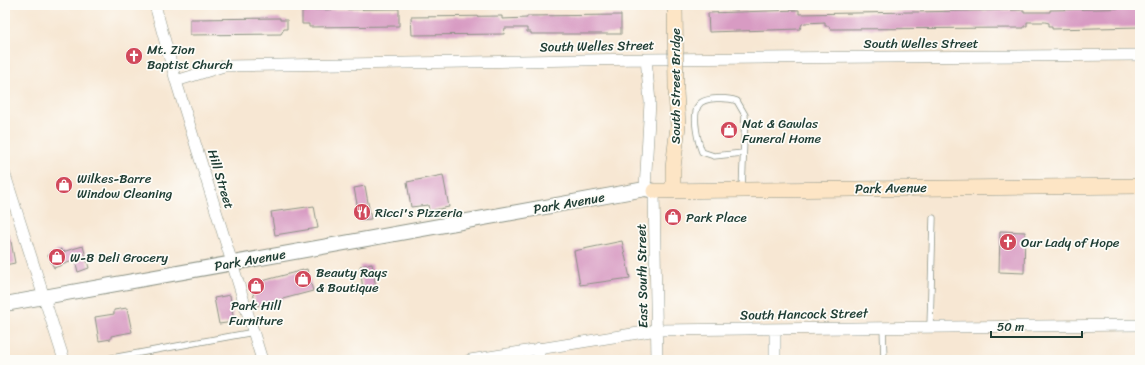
<svg xmlns="http://www.w3.org/2000/svg" width="1145" height="365" font-family="Sriracha,sans-serif">
<style>
.building{fill:#d89bc3}
.lines{fill:none;stroke-linecap:round;stroke-linejoin:round}
.service-casing{stroke:#8b9284;stroke-width:7}
.minor-casing{stroke:#8b9284;stroke-width:12}
.tertiary-casing{stroke:#8b9284;stroke-width:16}
.secondary-casing{stroke:#8b9284;stroke-width:16}
.service{stroke:#fff;stroke-width:5.5}
.minor{stroke:#fff;stroke-width:11}
.tertiary{stroke:#fff;stroke-width:14}
.secondary{stroke:#fde5c5;stroke-width:15}
.secondary-bridge-casing{stroke:#8b9284;stroke-width:16;stroke-linecap:butt}
.secondary-bridge{stroke:#fde5c5;stroke-width:15}
.labels{text-anchor:middle;dominant-baseline:central;stroke-width:3.5;stroke-linejoin:round;paint-order:stroke}
.street-label{font-size:13px;fill:#1f3d34;stroke:#fdfcf7}
.poi-label{font-size:13px;fill:#1f3d34;stroke:#fdfcf7;text-anchor:start}
</style>
<rect width="100%" height="100%" fill="#fdfcf7"/>
<filter id="ink" filterUnits="userSpaceOnUse"><feTurbulence type="fractalNoise" baseFrequency=".025" numOctaves="2"/><feDisplacementMap in="SourceGraphic" scale="8" xChannelSelector="R" yChannelSelector="G"/><feConvolveMatrix kernelMatrix="1 2 1 2 8 2 1 2 1" color-interpolation-filters="sRGB"/></filter>
<filter id="wash" filterUnits="userSpaceOnUse"><feTurbulence type="fractalNoise" baseFrequency=".012" numOctaves="4" result="noise"/><feDisplacementMap in="SourceGraphic" scale="16" xChannelSelector="R" yChannelSelector="G"/><feGaussianBlur stdDeviation="0.9" result="paint"/><feColorMatrix in="noise" values="0 0 0 0 0 0 0 0 0 0 0 0 0 0 0 0 0 1.4 0 .05"/><feComposite in="paint" operator="in"/></filter>
<g filter="url(#wash)">
<rect width="100%" height="100%" fill="#f7e7d3"/>
<g id="blocks">
<!-- building -->
<path class="building" d="M1140 8V27L1052 29V26H1049V23L1045 22H1027V26H1024V28L830 29 829 26H825V22L805 23 802 24 800 29 709 32 708 13 799 10V14L1024 10V12H1050V10Z
M399 9V26L309 27V24H302V12H305V10Z
M621 15V34H531V32H527V28H505L504 34 412 35 411 17 502 16V19L527 18V16Z
M280 18V20H287V29H284L281 34 190 35V19Z
M443 175 449 207 429 211 428 205 411 207 407 182Z
M365 186 371 219 360 220 354 188Z
M314 206 318 228 275 235 271 212Z
M1000 231 1025 232 1024 273 999 272Z
M5 236H10L15 263 5 265Z
M622 241 630 278 580 285 574 251Z
M83 246 89 268 78 272 75 260 54 268 48 255 61 249 62 252Z
M372 264 376 288 363 290 360 266Z
M307 269 313 291 256 306 251 284Z
M230 295 234 322 219 324 214 298Z
M127 308 132 332 111 336V339L99 341 95 317 114 314V310Z"/>
</g>
</g>
<g filter="url(#ink)">
<use href="#blocks" fill-opacity="0" stroke="#8b9284" stroke-width="1"/>
<g class="lines">
<defs>
<path id="service" d="M742 190 745 115 737 101C729 98 703 96 698 106 692 117 698 142 702 152L714 156 743 153
M883 327 884 360
M930 327 933 218
M101 360 254 332"/>
<path id="minor" d="M155 5 176 81 262 360
M176 81 224 66 646 59 1140 55
M5 175 64 360
M645 189 650 102 646 59
M654 191 657 360
M775 329V360
M470 360 657 330 1140 325
M539 360V348"/>
<path id="tertiary" d="M5 304 645 189 654 191"/>
<path id="secondary" d="M654 191 1140 186
M673 191V168L678 126 676 91"/>
</defs>
<!-- service casing -->
<use href="#service" class="service-casing"/>
<!-- minor casing -->
<use href="#minor" class="minor-casing"/>
<!-- tertiary casing -->
<use href="#tertiary" class="tertiary-casing"/>
<!-- secondary casing -->
<use href="#secondary" class="secondary-casing"/>
<!-- service -->
<use href="#service" class="service"/>
<!-- minor -->
<use href="#minor" class="minor"/>
<!-- tertiary -->
<use href="#tertiary" class="tertiary"/>
<!-- secondary -->
<use href="#secondary" class="secondary"/>
<defs>
<path id="secondary-bridge" d="M675 5 676 91"/>
</defs>
<!-- secondary-bridge casing -->
<use href="#secondary-bridge" class="secondary-bridge-casing"/>
<!-- secondary-bridge -->
<use href="#secondary-bridge" class="secondary-bridge"/>
</g>
</g>
<!-- icons -->
<defs>
<symbol id="church-disc" viewBox="-11 -11 22 22"><circle r="9.5" fill="#d1495b" stroke="#fdfcf7"/><path d="M-1.2-6h2.4v3.5h3.3v2.4h-3.3V6h-2.4V-.1h-3.3v-2.4h3.3Z" fill="#fff"/></symbol>
<symbol id="shop-disc" viewBox="-11 -11 22 22"><circle r="9.5" fill="#d1495b" stroke="#fdfcf7"/><path d="M-5-2.5h2.3a2.7 3.5 0 0 1 5.4 0H5L5.5 6h-11ZM-1.5-2.5h3a1.5 2.3 0 0 0-3 0Z" fill="#fff"/></symbol>
<symbol id="restaurant-disc" viewBox="-11 -11 22 22"><circle r="9.5" fill="#d1495b" stroke="#fdfcf7"/><path d="M-5-6h1v4h1v-4h1v4h1v-4h1v5L-1.5 .5V6h-2V.5L-5-1ZM5-6V6H3V1.5H1.5Q1.5-4 5-6Z" fill="#fff"/></symbol>
</defs>
<g fill-rule="evenodd">
<use href="#church-disc" x="124" y="46" width="20" height="20"/>
<use href="#shop-disc" x="719" y="120" width="20" height="20"/>
<use href="#shop-disc" x="54" y="175" width="20" height="20"/>
<use href="#restaurant-disc" x="352" y="202" width="20" height="20"/>
<use href="#shop-disc" x="663" y="207" width="20" height="20"/>
<use href="#church-disc" x="998" y="232" width="20" height="20"/>
<use href="#shop-disc" x="47" y="247" width="20" height="20"/>
<use href="#shop-disc" x="293" y="269" width="20" height="20"/>
<use href="#shop-disc" x="246" y="276" width="20" height="20"/>
</g>
<g class="labels">
<!-- street labels -->
<g class="street-label">
<text x="921" y="43">South Welles Street</text>
<text transform="translate(597 46) rotate(-1)">South Welles Street</text>
<text transform="translate(675 86) rotate(-90)">South Street Bridge</text>
<text transform="translate(221 179) rotate(73)">Hill Street</text>
<text transform="translate(891 188) rotate(-1)">Park Avenue</text>
<text transform="translate(569 203) rotate(-10)">Park Avenue</text>
<text transform="translate(250 260) rotate(-10)">Park Avenue</text>
<text transform="translate(642 276) rotate(-91)">East South Street</text>
<text transform="translate(804 314) rotate(-1)">South Hancock Street</text>
</g>
<!-- poi labels -->
<g class="poi-label">
<text x="147" y="49">Mt. Zion<tspan x="147" dy="15">Baptist Church</tspan></text>
<text x="742" y="123">Nat &amp; Gawlas<tspan x="742" dy="15">Funeral Home</tspan></text>
<text x="77" y="178">Wilkes-Barre<tspan x="77" dy="15">Window Cleaning</tspan></text>
<text x="375" y="212">Ricci's Pizzeria</text>
<text x="686" y="217">Park Place</text>
<text x="1021" y="242">Our Lady of Hope</text>
<text x="70" y="257">W-B Deli Grocery</text>
<text x="316" y="272">Beauty Rays<tspan x="316" dy="15">&amp; Boutique</tspan></text>
<text x="256" y="305" text-anchor="middle">Park Hill<tspan x="256" dy="15">Furniture</tspan></text>
</g>
</g>
<!-- margin -->
<rect width="1145" height="365" fill="none" stroke="#fdfcf7" stroke-width="20"/>
<!-- scale -->
<path d="M991 331v6h91v-6" fill="none" stroke="#1f3d34" stroke-width="2"/>
<text x="997" y="331" font-size="12" fill="#1f3d34" stroke="#fdfcf7" stroke-width="3" paint-order="stroke">50 m</text>
</svg>
